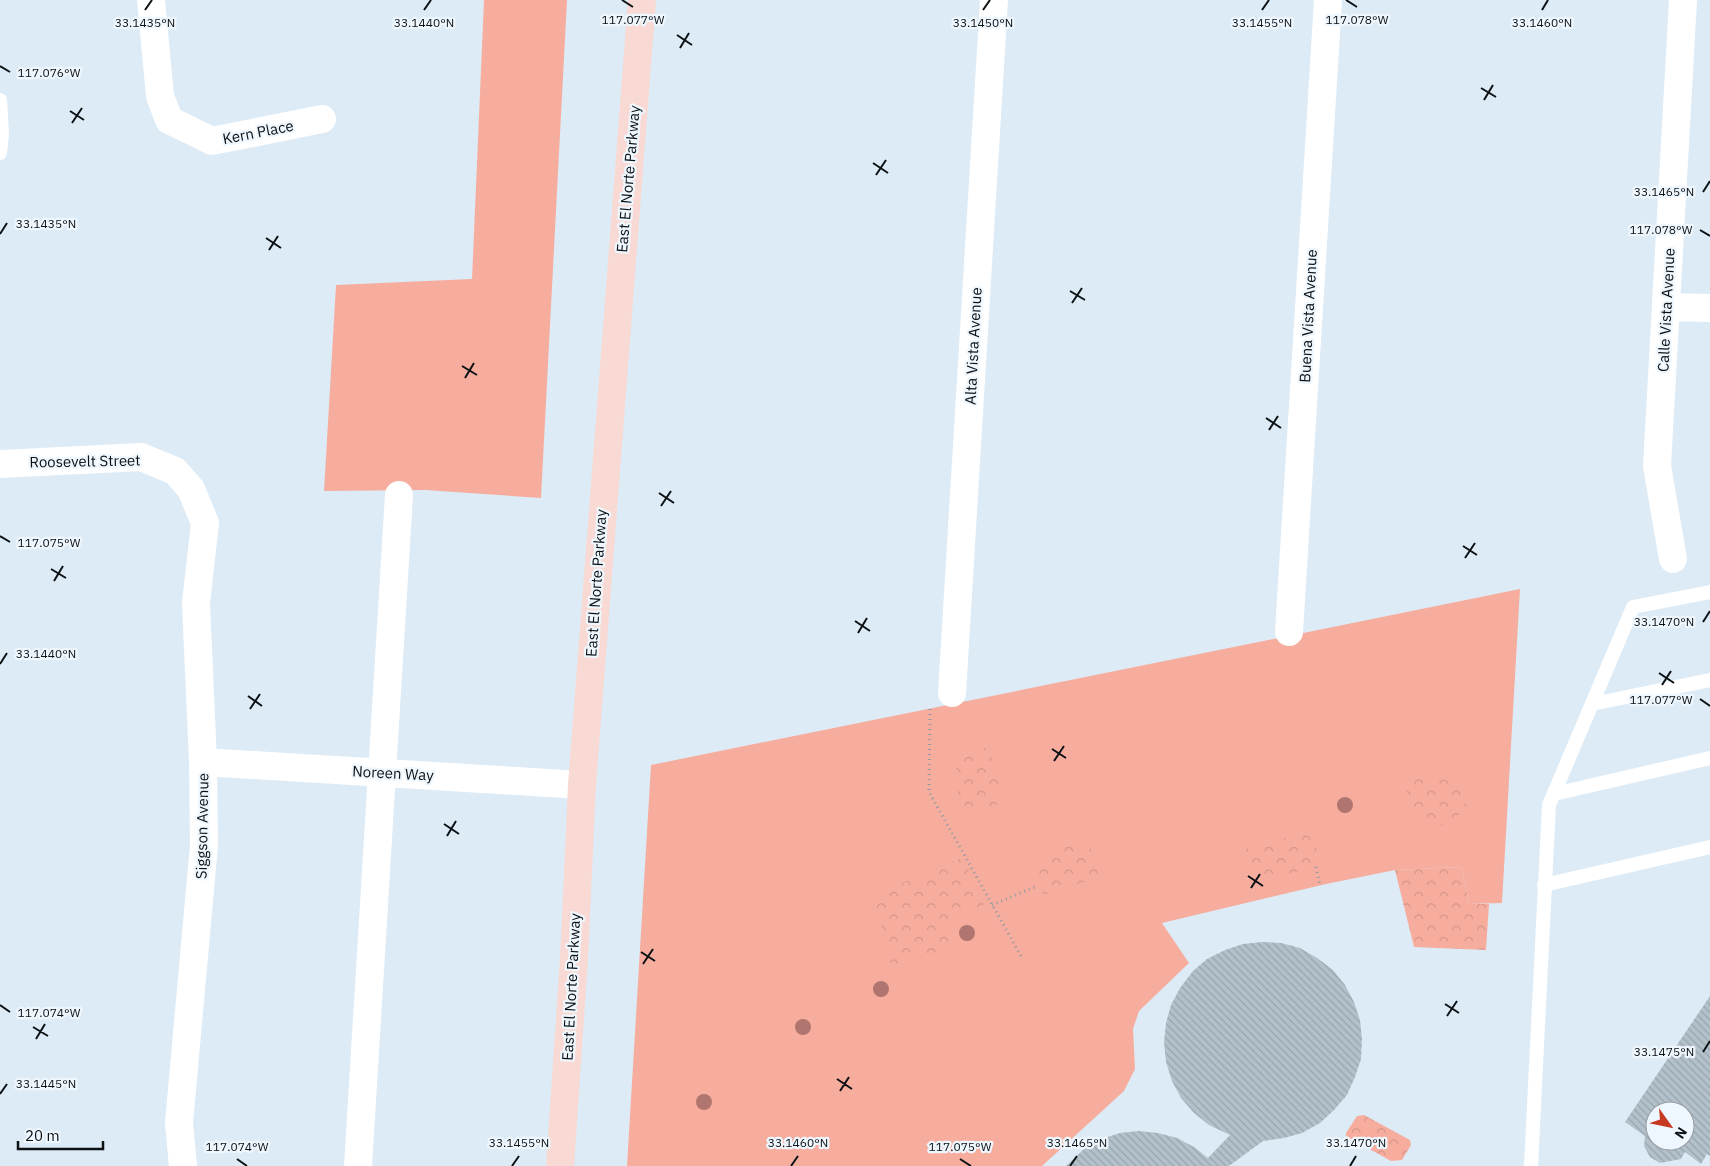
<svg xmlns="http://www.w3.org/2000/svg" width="1710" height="1166" font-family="'IBM Plex Sans',sans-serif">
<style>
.grass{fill:#f7ad9e}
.park{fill:url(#park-crowns)}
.building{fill:url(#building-back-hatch);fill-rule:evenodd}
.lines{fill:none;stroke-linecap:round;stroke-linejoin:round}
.path{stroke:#8e99a1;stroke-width:3;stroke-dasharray:1 4;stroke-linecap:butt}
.service{stroke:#fff;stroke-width:14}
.minor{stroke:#fff;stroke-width:28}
.primary{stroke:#f8d9d3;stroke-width:28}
.tree{fill:#b1756f}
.ticks{fill:none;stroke:#0c1114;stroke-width:2}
.labels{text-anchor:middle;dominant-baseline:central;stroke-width:4.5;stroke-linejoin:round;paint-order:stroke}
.street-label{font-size:15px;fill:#0c1114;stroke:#eff7fe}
.ticks-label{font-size:12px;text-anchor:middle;fill:#0c1114;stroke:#eff7fe;stroke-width:4.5;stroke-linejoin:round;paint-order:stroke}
</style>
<defs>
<pattern id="park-crowns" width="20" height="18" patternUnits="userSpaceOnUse" patternTransform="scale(1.25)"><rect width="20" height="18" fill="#f7ad9e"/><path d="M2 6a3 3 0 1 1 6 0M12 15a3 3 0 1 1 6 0" fill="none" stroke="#d39487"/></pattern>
<pattern id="building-back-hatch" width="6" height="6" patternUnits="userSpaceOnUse" patternTransform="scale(1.25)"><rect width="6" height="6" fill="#b3c1cb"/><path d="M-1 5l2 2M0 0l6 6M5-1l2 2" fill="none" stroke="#99a5ad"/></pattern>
</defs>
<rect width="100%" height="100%" fill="#ddebf6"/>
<!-- grass -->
<path class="grass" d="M484 0H567L541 498 425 490 324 491 336 285 472 279Z
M1520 589 1502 903 1469 904 1462 867 1395 870 1326 884 1162 923 1189 963 1139 1011 1133 1029 1135 1069 1124 1091 1042 1166H627L651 765Z"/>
<!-- park -->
<path class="park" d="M989 747 1005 803 970 812C955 794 951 777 961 754Z
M1416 777 1452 780 1466 792V810C1458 815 1448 824 1440 826 1417 833 1401 804 1408 786 1410 782 1413 780 1416 777Z
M1310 834 1315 840 1320 867 1251 881 1245 853 1248 844Z
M1070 836C1087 844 1105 854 1101 875L1090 882 1079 883 1065 894 1056 895 1044 894C1025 875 1034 863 1051 848 1057 842 1062 837 1070 836Z
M962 858 987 903 949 920 957 948 891 965 873 895Z
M1462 867 1469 904H1489L1486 950 1414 947 1395 870Z
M1364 1115 1410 1140 1411 1145 1402 1160 1391 1161 1346 1136V1133L1357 1116Z"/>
<!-- building -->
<path class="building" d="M1262 942 1281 943 1300 948 1317 958 1333 970 1345 985 1354 1002 1360 1020 1362 1039 1361 1059 1355 1077 1347 1095 1334 1110 1320 1123 1302 1133 1284 1138 1263 1141 1229 1166H1066L1084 1149 1101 1139 1120 1133 1139 1131 1158 1133 1177 1138 1194 1147 1208 1158 1230 1135 1209 1125 1194 1113 1181 1098 1172 1081 1166 1062 1164 1042 1166 1023 1171 1005 1180 988 1193 971 1207 959 1225 950 1243 944Z
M1710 996V1156L1707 1154 1701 1164 1685 1152 1681 1159 1660 1163 1650 1157 1644 1146 1645 1136 1625 1122ZM1655 1111H1685V1141H1655Z"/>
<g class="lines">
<!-- path -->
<path class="path" d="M930 709 929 792 1021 956
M1316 867 1320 885
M992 905 1037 886"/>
<!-- service -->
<path class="service" d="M0 100 2 133 0 153
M1592 704 1710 680
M1554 794 1710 758
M1544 885 1710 847
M1531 1166 1549 805 1633 607 1710 592"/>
<!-- minor -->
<path class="minor" d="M151 0 160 96 169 120 212 141 322 119
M1666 307 1710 308
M0 464 141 457 175 471 191 489 205 523 196 603 203 762 204 845 179 1123 183 1166
M1673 559 1657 466 1683 0
M1289 632 1328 0
M952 693 994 0
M203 762 582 785
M358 1166 399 495"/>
<!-- primary -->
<path class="primary" d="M560 1166 574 959 582 785 642 0"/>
</g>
<!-- trees -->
<g class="tree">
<circle cx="1345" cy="805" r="8"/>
<circle cx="967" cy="933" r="8"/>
<circle cx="881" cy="989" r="8"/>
<circle cx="803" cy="1027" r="8"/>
<circle cx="704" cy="1102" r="8"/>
</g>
<!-- ticks -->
<path class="ticks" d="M622 0 633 7M1346 0 1357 7M145 10 152 0M424 10 431 0M983 10 990 0M1262 10 1269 0M1542 10 1548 0M677 35 692 45M680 48 689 33M0 66 10 72M1481 88 1496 97M1484 100 1493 85M70 111 84 120M72 123 82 108M873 163 888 173M876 175 886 160M1703 192 1710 181M1700 230 1710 236M0 234 7 223M266 238 281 248M269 250 278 236M1070 291 1085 300M1072 303 1082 288M462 366 477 375M465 378 474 363M1266 418 1281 428M1269 430 1278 416M659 493 674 503M661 506 671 491M0 536 10 542M1463 546 1477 555M1465 558 1475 543M51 569 66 578M54 581 63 566M855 621 870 631M1703 622 1710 611M858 633 867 618M0 664 7 653M1659 673 1674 683M1662 685 1671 671M248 696 262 706M1700 699 1710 706M250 709 260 694M1052 749 1066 758M1054 761 1064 746M444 824 459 834M447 836 456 821M1248 876 1263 886M1251 888 1260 874M641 952 655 961M643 964 653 949M1445 1004 1459 1013M0 1005 10 1012M1447 1016 1457 1001M33 1027 48 1036M36 1039 45 1024M1703 1052 1710 1041M837 1079 852 1089M840 1091 849 1077M0 1094 7 1084M237 1159 247 1166M960 1159 971 1166M512 1166 519 1156M791 1166 798 1156M1070 1166 1077 1156M1350 1166 1356 1156"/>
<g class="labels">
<!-- street labels -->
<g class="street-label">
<text transform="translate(258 132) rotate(-11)">Kern Place</text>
<text transform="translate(628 179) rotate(-85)">East El Norte Parkway</text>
<text transform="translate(1666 310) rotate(-87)">Calle Vista Avenue</text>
<text transform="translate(1308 316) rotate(-87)">Buena Vista Avenue</text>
<text transform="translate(973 346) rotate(-87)">Alta Vista Avenue</text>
<text transform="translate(85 461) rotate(-1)">Roosevelt Street</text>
<text transform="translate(596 583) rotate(-86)">East El Norte Parkway</text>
<text transform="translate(393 773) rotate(3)">Noreen Way</text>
<text transform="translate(202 826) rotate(-89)">Siggson Avenue</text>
<text transform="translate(571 987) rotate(-87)">East El Norte Parkway</text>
</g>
</g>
<g class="ticks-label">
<text x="1357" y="24">117.078°W</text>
<text x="633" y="24">117.077°W</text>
<text x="145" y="27">33.1435°N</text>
<text x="424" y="27">33.1440°N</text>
<text x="983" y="27">33.1450°N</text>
<text x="1262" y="27">33.1455°N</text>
<text x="1542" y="27">33.1460°N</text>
<text x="49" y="77">117.076°W</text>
<text x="1664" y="196">33.1465°N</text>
<text x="46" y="228">33.1435°N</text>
<text x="1661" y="234">117.078°W</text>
<text x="49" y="547">117.075°W</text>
<text x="1664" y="626">33.1470°N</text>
<text x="46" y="658">33.1440°N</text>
<text x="1661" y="704">117.077°W</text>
<text x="49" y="1017">117.074°W</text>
<text x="1664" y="1056">33.1475°N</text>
<text x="46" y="1088">33.1445°N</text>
<text x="519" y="1147">33.1455°N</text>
<text x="798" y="1147">33.1460°N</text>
<text x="1077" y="1147">33.1465°N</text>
<text x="1356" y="1147">33.1470°N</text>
<text x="237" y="1151">117.074°W</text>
<text x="960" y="1151">117.075°W</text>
</g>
<!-- north arrow -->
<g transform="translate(1670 1126) rotate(123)"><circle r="24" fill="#eff7fe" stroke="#949ba0"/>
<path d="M0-4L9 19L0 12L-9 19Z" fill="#c53a21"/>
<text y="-8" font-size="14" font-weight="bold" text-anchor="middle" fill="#0c1114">N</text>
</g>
<!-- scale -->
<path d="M18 1141v8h85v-8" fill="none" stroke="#0c1114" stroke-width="2.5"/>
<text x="25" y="1141" font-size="15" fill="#0c1114" stroke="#eff7fe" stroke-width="4" paint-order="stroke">20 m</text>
</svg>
